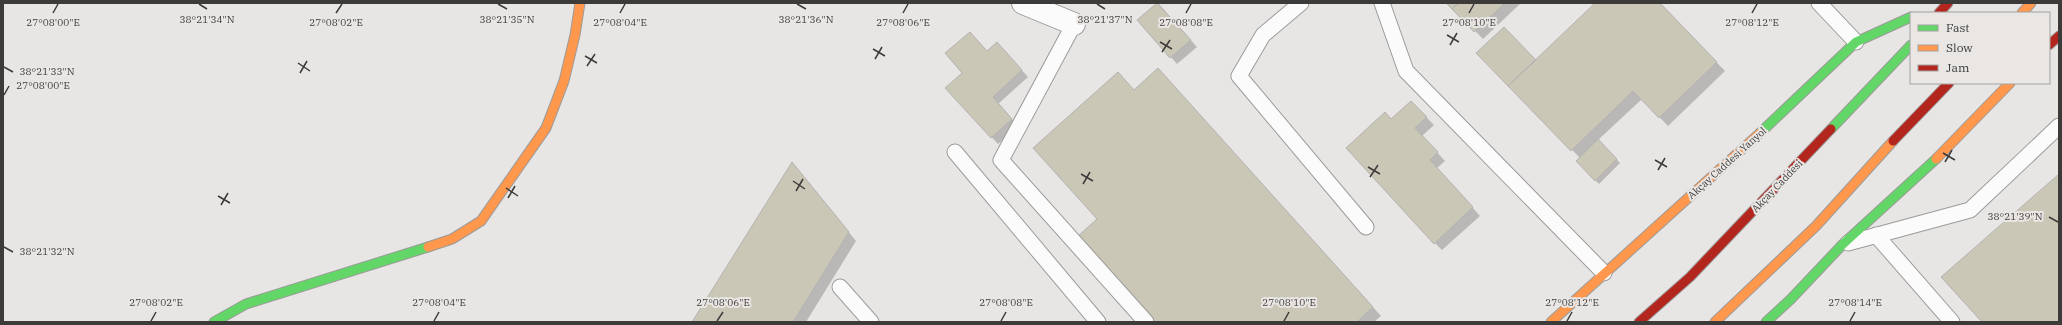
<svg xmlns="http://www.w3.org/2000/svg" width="2062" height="325" font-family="'IBM Plex Serif',serif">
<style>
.shadow{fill:#0003}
.building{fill:#cac7b7;stroke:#b4b3b2}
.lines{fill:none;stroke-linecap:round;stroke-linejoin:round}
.lane-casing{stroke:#9c9b9a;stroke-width:17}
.street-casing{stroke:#9c9b9a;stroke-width:24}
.fast-casing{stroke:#9c9b9a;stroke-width:11}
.slow-casing{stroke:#9c9b9a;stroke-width:11}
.jam-casing{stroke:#9c9b9a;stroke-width:11}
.lane{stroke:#fcfbfb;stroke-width:15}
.street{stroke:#fcfbfb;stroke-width:22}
.fast{stroke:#63d668;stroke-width:9}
.slow{stroke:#ff974d;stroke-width:9}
.jam{stroke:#b3261e;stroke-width:9}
.ticks{fill:none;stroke:#3c3b3a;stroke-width:1.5}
.labels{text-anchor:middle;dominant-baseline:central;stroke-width:4;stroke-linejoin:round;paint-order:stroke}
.street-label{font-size:10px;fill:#3c3b3a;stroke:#e9e6e4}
.ticks-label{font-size:10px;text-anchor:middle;fill:#3c3b3a;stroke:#e9e6e4;stroke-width:4;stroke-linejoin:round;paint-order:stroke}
</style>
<rect width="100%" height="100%" fill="#e8e6e5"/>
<!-- shadow -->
<path class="shadow" d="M1158 3 1197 47 1177 64 1139 20Z
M1448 3H1521L1483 39Z
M1596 3H1659L1725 71 1668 126 1642 99 1598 140 1620 163 1599 184 1577 161 1580 158 1478 53 1536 61Z
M1003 49 1028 77 998 104 1018 126 998 144 946 88 987 52Z
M1166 78 1381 316 1374 322H1155L1099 219 1134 91Z
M1411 102 1434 125 1422 136 1445 161 1437 168 1480 216 1442 250 1435 243 1391 120Z
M792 164 856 241 806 322H693Z"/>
<!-- building -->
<path class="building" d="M1157 3 1191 40 1170 58 1137 20Z
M1446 3H1459L1452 9Z
M1458 3H1505L1474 32 1452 9Z
M1595 3H1660L1717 62 1659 118 1633 91 1571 151 1508 86Z
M1504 27 1536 60 1508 86 1476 53Z
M970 32 987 51 997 42 1022 70 993 97 1012 119 991 138 945 88 962 73 945 53Z
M1158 68 1373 307 1357 322H1153L1077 237 1097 219 1033 148 1118 72 1134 90Z
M1411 101 1427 117 1415 128 1438 152 1430 160 1473 207 1434 244 1346 148 1385 112 1391 119Z
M1598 139 1617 159 1595 181 1576 161Z
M792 162 849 232 793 322H692Z
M2059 174V322H1982L1941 277Z"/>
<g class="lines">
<defs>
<path id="lane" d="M1301 3 1263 35 1239 76 1366 227
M1382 3 1406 71 1604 273
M1819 3 1856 42
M1074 24 1001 160 1146 322
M955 152 1098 322
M1876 235 1952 322
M1848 243 1970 210 2059 126
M840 287 871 322"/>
<path id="street" d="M1023 3 1074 24"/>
<path id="fast" d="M1831 129 1911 45
M1760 133 1856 42 1911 17
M214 322 246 304 428 247
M1766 322 1791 299 1843 244 1936 159"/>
<path id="slow" d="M2022 13 2031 3
M1936 159 2010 83
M428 247 452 239 481 221 546 128 564 81 575 35 580 3
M1551 322 1760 133
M1715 322 1816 226 1893 141"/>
<path id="jam" d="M1939 13 1948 3
M2049 45 2059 36
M1893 141 1949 83
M1639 322 1690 277 1831 129"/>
</defs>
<!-- lane casing -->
<use href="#lane" class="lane-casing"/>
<!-- street casing -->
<use href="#street" class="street-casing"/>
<!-- fast casing -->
<use href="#fast" class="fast-casing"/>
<!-- slow casing -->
<use href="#slow" class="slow-casing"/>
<!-- jam casing -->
<use href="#jam" class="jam-casing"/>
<!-- lane -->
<use href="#lane" class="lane"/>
<!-- street -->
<use href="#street" class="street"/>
<!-- fast -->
<use href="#fast" class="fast"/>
<!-- slow -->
<use href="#slow" class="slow"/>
<!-- jam -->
<use href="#jam" class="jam"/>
</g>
<!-- ticks -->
<path class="ticks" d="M199 4 207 9M498 4 507 9M797 4 806 9M1097 4 1105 9M53 13 58 4M336 13 342 4M620 13 625 4M903 13 908 4M1186 13 1191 4M1469 13 1474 4M1752 13 1757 4M1447 35 1459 42M1160 42 1172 49M1450 45 1457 33M873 49 885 56M1162 52 1170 40M585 56 597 63M875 59 882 47M298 63 310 71M587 66 595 54M4 67 13 72M300 73 307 61M4 95 9 86M1943 153 1955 160M1655 160 1667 167M1945 162 1952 150M1368 167 1380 174M1658 170 1665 158M1081 174 1093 181M1370 177 1378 165M793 181 805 189M1083 184 1090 172M506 188 518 196M796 191 803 179M218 196 230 203M508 198 515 186M221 205 228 193M2049 217 2058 222M4 247 13 252M151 321 156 312M434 321 439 312M717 321 723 312M1001 321 1006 312M1284 321 1289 312M1567 321 1572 312M1850 321 1855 312"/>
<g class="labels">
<!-- street labels -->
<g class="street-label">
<text transform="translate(1727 163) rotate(-42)">Akçay Caddesi Yanyol</text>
<text transform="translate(1777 186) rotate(-46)">Akçay Caddesi</text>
</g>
</g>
<g class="ticks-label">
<text x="207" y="23">38°21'34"N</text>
<text x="507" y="23">38°21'35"N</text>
<text x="806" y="23">38°21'36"N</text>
<text x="1105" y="23">38°21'37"N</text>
<text x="53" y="26">27°08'00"E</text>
<text x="336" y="26">27°08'02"E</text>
<text x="620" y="26">27°08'04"E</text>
<text x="903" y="26">27°08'06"E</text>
<text x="1186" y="26">27°08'08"E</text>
<text x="1469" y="26">27°08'10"E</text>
<text x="1752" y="26">27°08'12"E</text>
<text x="47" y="75">38°21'33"N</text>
<text x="43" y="89">27°08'00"E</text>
<text x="2015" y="220">38°21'39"N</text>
<text x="47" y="255">38°21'32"N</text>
<text x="156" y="306">27°08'02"E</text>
<text x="439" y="306">27°08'04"E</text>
<text x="723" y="306">27°08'06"E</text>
<text x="1006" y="306">27°08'08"E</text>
<text x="1289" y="306">27°08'10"E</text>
<text x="1572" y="306">27°08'12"E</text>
<text x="1855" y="306">27°08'14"E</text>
</g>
<!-- border -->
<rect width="2062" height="325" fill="none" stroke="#3c3b3a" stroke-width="8"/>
<!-- legend -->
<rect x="1910" y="12" width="140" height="72" fill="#e9e6e4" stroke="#a4a2a0"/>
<rect x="1918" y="25" width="20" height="6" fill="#63d668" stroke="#a4a2a0"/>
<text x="1946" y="32" font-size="12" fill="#3c3b3a">Fast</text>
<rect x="1918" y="45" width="20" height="6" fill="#ff974d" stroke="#a4a2a0"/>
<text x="1946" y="52" font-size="12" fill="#3c3b3a">Slow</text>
<rect x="1918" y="65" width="20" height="6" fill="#b3261e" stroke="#a4a2a0"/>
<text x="1946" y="72" font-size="12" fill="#3c3b3a">Jam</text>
</svg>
